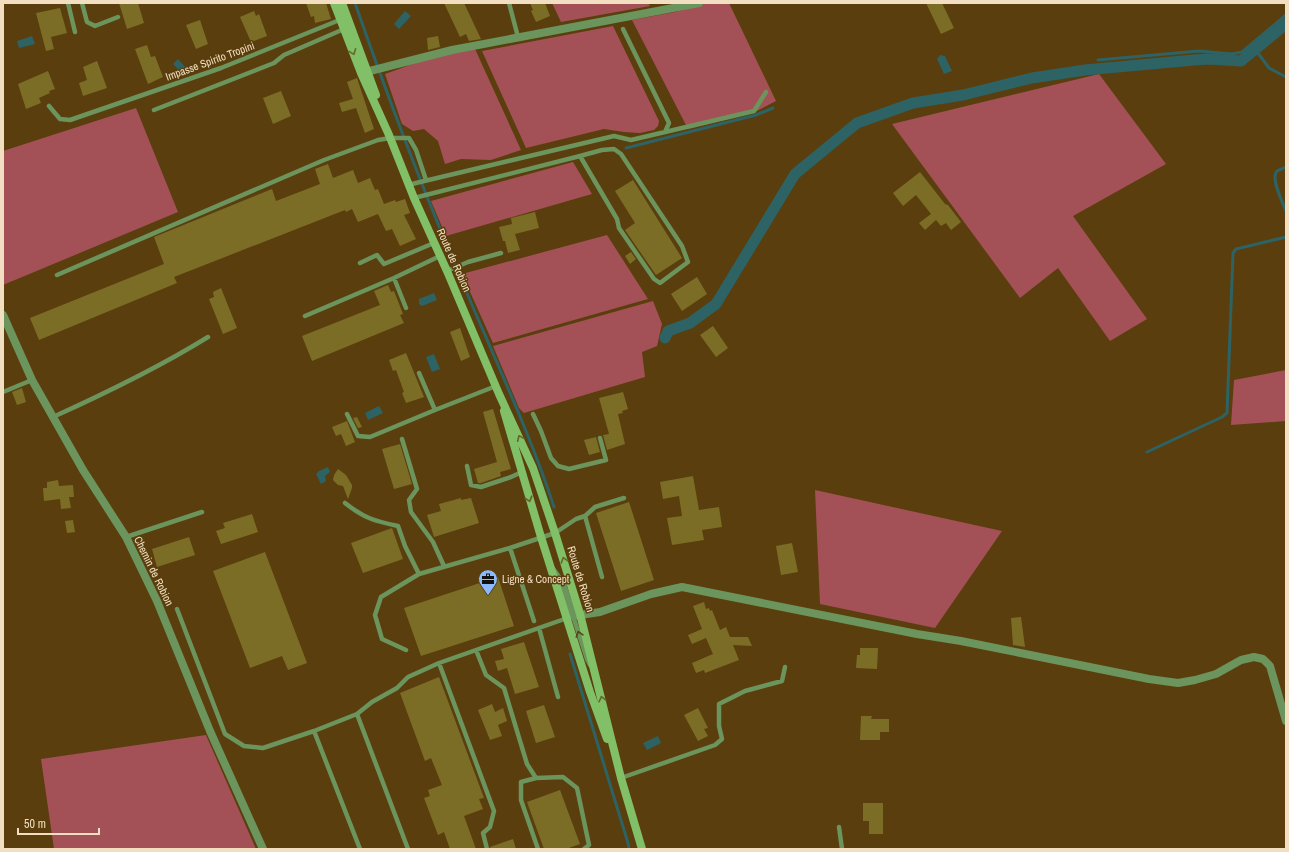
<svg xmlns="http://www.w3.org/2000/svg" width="1289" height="852" font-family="'Archivo Narrow',sans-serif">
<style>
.green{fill:#a35156}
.water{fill:#2d6364}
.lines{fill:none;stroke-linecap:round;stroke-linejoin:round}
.stream{stroke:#2d6364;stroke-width:3}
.canal{stroke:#2d6364;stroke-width:11}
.building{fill:#7c6d26}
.service{stroke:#6c945d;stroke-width:4.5}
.minor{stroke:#6c945d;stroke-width:8}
.secondary{stroke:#81c066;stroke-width:8}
.oneway{stroke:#666528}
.oneway2{stroke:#5b4211}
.labels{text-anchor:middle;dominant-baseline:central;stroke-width:3;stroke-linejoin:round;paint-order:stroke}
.street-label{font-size:11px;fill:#f2dec0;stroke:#5a3e0d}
.poi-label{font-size:11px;fill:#f2dec0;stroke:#5a3e0d;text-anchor:start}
</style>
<rect width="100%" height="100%" fill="#5a3e0d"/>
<!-- green -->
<path class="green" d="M552 3H648L650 6 561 22Z
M708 3H729L776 101 753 113 688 129 632 20 675 12Z
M613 26 659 121 658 126 654 130 640 133 624 132 604 129 526 148 482 51Z
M475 49 521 150 491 160 461 159 445 164 438 141 424 129 413 131 402 124 385 74 432 57Z
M1099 74 1166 164 1073 216 1147 319 1110 341 1058 268 1020 298 892 124Z
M136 108 178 212 3 285V151Z
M573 162 592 194 446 236 431 201Z
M607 235 648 299 493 343 462 274Z
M653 301 662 324 657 346 642 352 645 377 524 413 519 408 493 346Z
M1286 370V421L1231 425 1234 380Z
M815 490 1002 531 935 628 820 604Z
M206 735 256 849H54L41 759Z"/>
<!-- water -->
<path class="water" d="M405 11 411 16 399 29 394 24Z
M32 36 35 44 19 48 17 41Z
M940 55 945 56 952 71 944 74 937 59Z
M178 59 186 68 182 73 173 64Z
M434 293 437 300 422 306 419 304V299Z
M434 354 440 369 432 372 426 357Z
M379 406 383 413 368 420 365 413Z
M328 467 330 472 325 476 326 481 321 484 316 474 319 471Z
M658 736 661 743 647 750 643 743Z"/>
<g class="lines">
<!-- stream -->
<path class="stream" d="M355 3C387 95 421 185 459 274 491 352 528 427 554 507
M1255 49 1269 68 1286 77
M1098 60 1199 51 1232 54 1242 52 1286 15
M626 148 756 115 773 108
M1286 167C1284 168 1279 170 1277 171 1270 178 1283 203 1286 211
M1147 452 1222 417 1227 413 1233 253 1236 249 1286 237
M570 654 628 843 629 849"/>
<!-- canal -->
<path class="canal" d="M665 338 668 331 690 323 716 304 795 174 857 123 913 103 963 95 1032 78 1085 70 1194 60 1209 59 1241 61 1286 24"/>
</g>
<!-- building -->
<path class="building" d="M119 3H138L144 23 127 29Z
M306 3H326L331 19 315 23 314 16 311 17Z
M444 3H464L481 39 469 41 466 34 460 37Z
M530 3H545L550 16 536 22 531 11 533 10Z
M926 3H942L954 28 941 34Z
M60 8 67 33 51 37 54 49 46 51 36 13Z
M254 11 256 16 259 14 267 36 251 42 240 17Z
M200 20 208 44 196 49 186 25Z
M438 36 440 47 428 50 427 38Z
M147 45 151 57 155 56 163 77 148 84 135 49Z
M97 61 107 88 83 96 79 83 87 80 83 67Z
M48 71 55 89 49 91 50 93 39 98 41 103 26 109 18 84Z
M357 78 374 129 365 133 356 108 342 112 339 103 353 99 347 82Z
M281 91 291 116 273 124 263 98Z
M328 164 333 178 353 170 358 183 370 178 375 190 378 189 384 204 395 200 396 202 405 199 410 213 404 215 416 239 400 246 392 229 386 231 378 214 358 222 352 209 346 212 345 210 174 277 177 283 39 340 30 318 164 264 154 237 272 189 276 201 320 184 315 169Z
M920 172 945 204 948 205 961 222 951 230 946 223 941 226 936 220 925 230 919 223 931 214 916 195 903 206 893 193Z
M633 180 682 258 656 275 625 230 635 223 615 191Z
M535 212 539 228 515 234 520 250 508 253 505 241H503L499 227 512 224 511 218Z
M631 252 636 259 630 264 625 256Z
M697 277 707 294 682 311 671 294Z
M388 285 391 292 394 291 403 314 400 315 404 323 312 361 302 336 380 305 374 291Z
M221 288 237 328 223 334 209 299 214 297 213 292Z
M713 326 728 348 716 357 700 335Z
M460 328 470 357 461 361 450 332Z
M406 353 424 397 406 403 402 393 404 392 396 370 393 371 389 360Z
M22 388 26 402 17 405 12 392Z
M623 392 628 409 622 411 623 413 618 414 625 444 607 450 603 435 609 434 599 398Z
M493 409 511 469 500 472 501 476 481 483H478L474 469 497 462 483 412Z
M357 417 362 427 358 428 353 418Z
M347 421 355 442 346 446 341 434 336 436 332 427Z
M596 437 600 452 589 455 584 440Z
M400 444 412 484 394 489 382 449Z
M338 469 346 475 352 485V488L348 499 343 486 338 485 333 480 334 475Z
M693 476 699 510 719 507 722 527 702 530 704 540 672 545 667 518 682 516 679 496 663 499 660 482Z
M58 480 59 486 73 485 74 497H69L71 508 61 509 60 499 44 501 43 488H47V482Z
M461 498V500L471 498 479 523 434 537 427 515 441 511 439 504Z
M629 502 654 580 621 591 596 513Z
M252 514 258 532 221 544 216 531 225 528 223 523Z
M73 520 75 532 67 533 65 521Z
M392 528 403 559 363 573 351 543Z
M189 537 195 555 157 567 152 549Z
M792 543 798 572 781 575 776 546Z
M265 552 307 663 288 670 282 656 250 668 213 571Z
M498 577 514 626 421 656 404 608Z
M704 602 706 609 709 608 710 611 712 610 720 630 726 627 730 637H748L752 646 733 645 739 660 705 673 704 670 696 673 692 663 713 654 706 638 692 644 688 635 702 629 693 606Z
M1021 617 1025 647 1013 645 1011 618Z
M524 642 539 687 515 694 507 668 498 671 495 661 504 659 501 649Z
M860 648H878L877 669 856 668 857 655H860Z
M439 677 484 798 479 799 483 809 464 816 476 849H450L444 832 438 835 424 798 430 796 428 790 442 785 431 758 425 761 400 693Z
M492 704 495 712 503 708 507 721 498 725 502 736 490 740 478 710Z
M544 705 555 737 536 743 526 711Z
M698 708 708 728 704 729 708 736 698 741 684 715Z
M861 716H872L871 719H889V732H880V740H860Z
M560 790 580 844 566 849H544L527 802Z
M863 803H883V834H869V821H863Z
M513 839 516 849H491L490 847Z"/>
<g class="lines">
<!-- service -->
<path class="service" d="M68 3 75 32
M82 3 87 22 95 26 118 17
M509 3 518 37
M49 106 60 119 70 120 221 68 342 19
M154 110 274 63 284 55 344 29
M665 132 754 111 766 92
M409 185 416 183 614 136 631 140 665 132 669 123 623 29
M414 198 580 156 617 219 619 228 654 279 660 283 688 262 682 246 621 154 614 149 602 150 580 156
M360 263 377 255 384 264 434 243
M447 271 468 262 501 253
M57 275 324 160 378 140 390 138H409L416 150 426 180
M394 278 406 308
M305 316 394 278 440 256
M419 373 435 410 496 386
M3 392 32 380
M347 414 358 436 370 437 435 410
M533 414 541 431 551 458 558 466 569 469 606 460 600 438
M53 417C106 393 158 368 208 337
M402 439 417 489 409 500 411 512 433 542 444 566
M467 466 471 485 481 487 511 477 522 472
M345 503C364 518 374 521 398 526L405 546 419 574
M585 516 595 507 624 498
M126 537 202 512
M510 548 534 621
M177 609 225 734 244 746 263 748 314 731
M539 628 558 697
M406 650 382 639 375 615 381 597 419 574 510 548 555 533 576 519 585 516 602 577
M476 650 486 675 504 688 527 764 536 778
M439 663 494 811 490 827 483 833 487 849
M357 714 314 731 360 849
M621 778 715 745 722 739 719 726V704L745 691 782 681 785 667
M839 827 842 849
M408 849 357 714 372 702 397 688 408 677 439 663 573 616 587 659 590 665
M538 849 521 800V782L536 778 563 777 577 788 589 845 584 849"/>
<!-- minor -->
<path class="minor" d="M362 73 452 50 699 3
M3 315 32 380 83 470 126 537 157 601 210 731 263 849
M552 570 562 584 573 616 600 612 651 594 682 587 917 634 961 641 1149 679 1178 683 1195 680 1216 674 1241 660 1254 657 1263 659 1270 666 1286 721"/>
<!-- secondary -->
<path class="secondary" d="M334 3 361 73 389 135 414 198 447 271 499 394 533 468 555 533 580 614 621 778 642 849
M342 3 376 95
M504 411 541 537 590 692 607 739"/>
</g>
<!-- one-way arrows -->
<defs><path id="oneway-chevron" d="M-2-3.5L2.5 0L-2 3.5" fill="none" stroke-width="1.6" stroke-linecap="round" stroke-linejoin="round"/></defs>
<g class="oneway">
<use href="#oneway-chevron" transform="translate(353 52) rotate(69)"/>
<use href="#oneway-chevron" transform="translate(520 438) rotate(-114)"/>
<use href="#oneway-chevron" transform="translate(529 499) rotate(74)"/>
<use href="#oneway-chevron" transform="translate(564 560) rotate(-107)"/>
<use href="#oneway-chevron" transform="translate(602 699) rotate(-104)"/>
</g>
<use class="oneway2" href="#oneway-chevron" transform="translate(579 634) rotate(-108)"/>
<!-- icons -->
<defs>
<symbol id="office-pin" viewBox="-11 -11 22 30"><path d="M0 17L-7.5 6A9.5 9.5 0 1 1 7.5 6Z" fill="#8bbafc" stroke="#5a3e0d"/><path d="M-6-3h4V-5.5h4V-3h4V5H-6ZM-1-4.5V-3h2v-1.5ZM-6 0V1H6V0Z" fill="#111"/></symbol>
</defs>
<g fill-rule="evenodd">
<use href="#office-pin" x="477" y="568" width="22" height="30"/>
</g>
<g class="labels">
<!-- street labels -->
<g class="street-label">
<text transform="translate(210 61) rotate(-20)">Impasse Spirito Tropini</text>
<text transform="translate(454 260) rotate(66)">Route de Robion</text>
<text transform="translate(154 571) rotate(64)">Chemin de Robion</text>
<text transform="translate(581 579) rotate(73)">Route de Robion</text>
</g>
<!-- poi labels -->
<g class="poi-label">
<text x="502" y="579">Ligne &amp; Concept</text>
</g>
</g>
<!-- border -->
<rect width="1289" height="852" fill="none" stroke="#f2dec0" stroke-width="8"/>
<!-- scale -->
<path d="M18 828v6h81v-6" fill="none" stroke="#f2dec0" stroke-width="2"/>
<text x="24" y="828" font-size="12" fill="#f2dec0" stroke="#5a3e0d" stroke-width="3" paint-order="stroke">50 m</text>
</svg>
